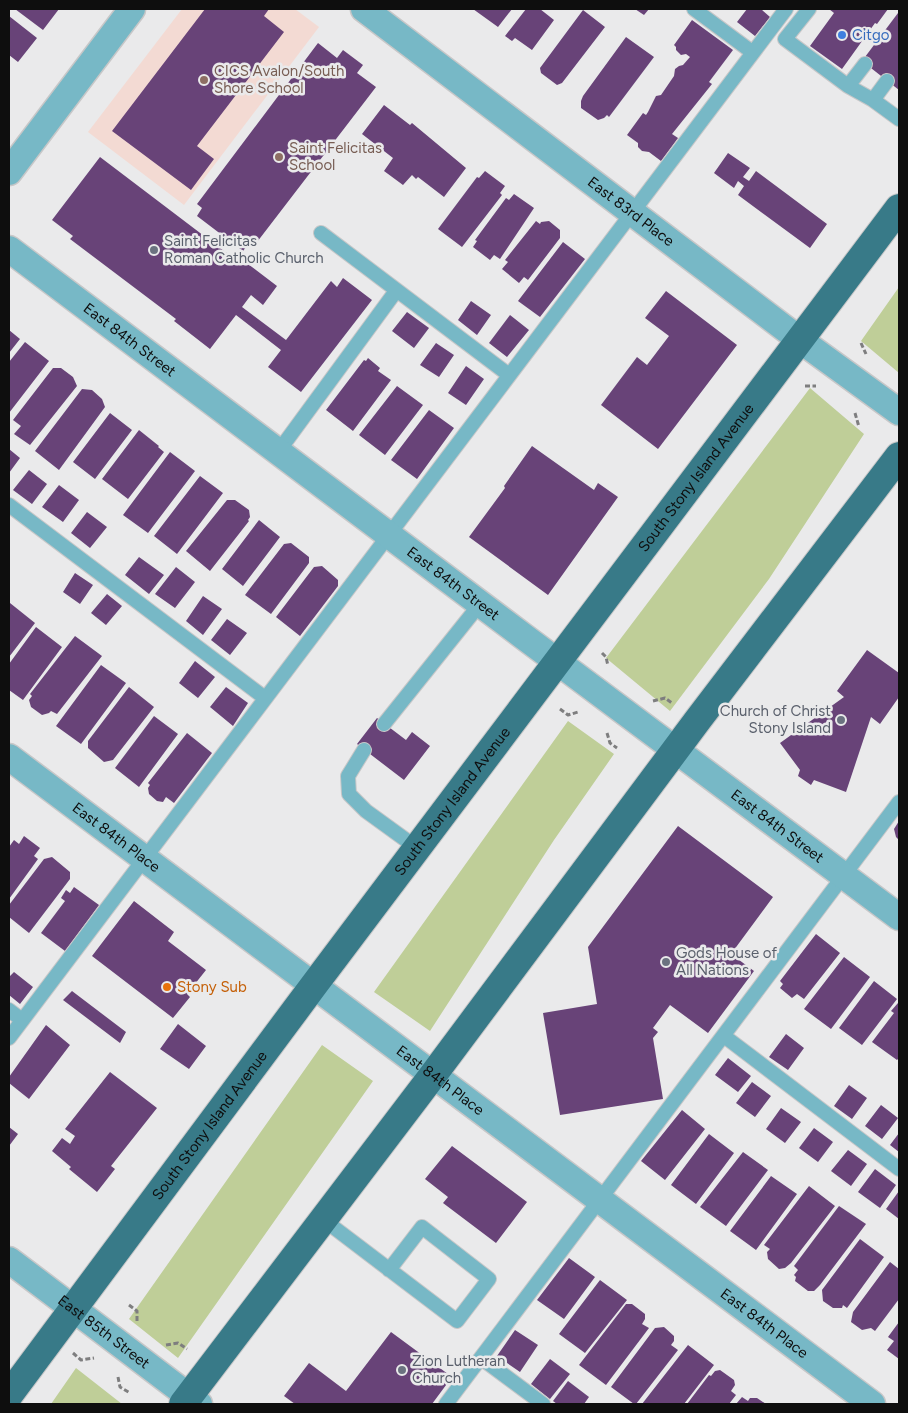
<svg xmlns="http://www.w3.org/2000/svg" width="908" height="1413" font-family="Figtree,sans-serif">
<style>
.education{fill:#f3dad3}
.green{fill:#bfce98}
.building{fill:#684378}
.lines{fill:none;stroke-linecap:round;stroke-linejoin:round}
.service-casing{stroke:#c7c7c8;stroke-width:16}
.minor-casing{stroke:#c7c7c8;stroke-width:29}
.trunk-casing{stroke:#c7c7c8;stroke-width:30}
.path{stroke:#7e7e7f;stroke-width:3;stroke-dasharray:5 2.5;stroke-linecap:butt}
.service{stroke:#77b8c6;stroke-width:14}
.minor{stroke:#77b8c6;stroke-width:26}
.trunk{stroke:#387a88;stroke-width:28}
.shop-dot{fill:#3f7fe0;stroke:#eaeaeb;stroke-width:2}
.education-dot{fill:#8d6e63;stroke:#eaeaeb;stroke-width:2}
.worship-dot{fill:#6b7280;stroke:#eaeaeb;stroke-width:2}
.food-dot{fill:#e8710a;stroke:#eaeaeb;stroke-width:2}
.labels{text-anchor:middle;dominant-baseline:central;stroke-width:5;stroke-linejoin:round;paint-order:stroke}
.shop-label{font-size:15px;fill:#366cbe;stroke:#eaeaeb;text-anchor:start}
.education-label{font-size:15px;fill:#785e54;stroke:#eaeaeb;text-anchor:start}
.street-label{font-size:15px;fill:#0e0e0e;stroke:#eaeaeb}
.worship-label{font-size:15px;fill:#5b616d;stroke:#eaeaeb;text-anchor:start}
.food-label{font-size:15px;fill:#c56008;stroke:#eaeaeb;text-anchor:start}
</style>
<rect width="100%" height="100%" fill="#eaeaeb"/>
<!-- education -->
<path class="education" d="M182 9H295L319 27 184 205 88 132Z"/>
<!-- green -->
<path class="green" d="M899 287V373L861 341Z
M810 388 864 434 769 579 670 711 606 658Z
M568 721 614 754 554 840 430 1031 374 992Z
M322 1045 373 1081 178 1358 129 1319Z
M76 1368 122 1404H51Z"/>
<!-- building -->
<path class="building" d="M15 9H59L43 30Z
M205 9H269L264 16 284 32 197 146 214 159 191 190 112 131Z
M473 9H512L498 27Z
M526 9H540L554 20 532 50 515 38 512 41 505 36Z
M635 9H649L644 15Z
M747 9H761L770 17 755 36 737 22Z
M829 9H888L877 24 875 23 842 69 810 46 834 13Z
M583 10 605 27 562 83 557 85 541 73 540 68Z
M898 13 899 14V90L862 61Z
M9 16 37 38 18 62 9 55Z
M692 20 733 50 709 82 712 84 672 134 678 138 661 161 649 152 642 151 638 147V143L627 135 643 113 646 115 648 112 656 96 661 95 674 76 675 69 679 66 683 65 690 57 686 54 681 55 676 50V47L674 45Z
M626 37 654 57 609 117 607 115 604 118 598 120 581 108V101L583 96Z
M318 43 337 58 343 50 363 65 357 73 376 87 254 246 249 243 243 251 197 216 202 208 197 204Z
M384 105 410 125 412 123 466 168 444 197 418 177 416 179 412 175 403 185 384 171 393 158 362 134Z
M728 153 750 168 743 177 749 181 756 171 827 224 810 248 738 195 744 186 738 181 734 188 714 173Z
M100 157 241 264 244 261 277 286 263 305 251 295 242 307 286 340 331 281 337 287 343 278 372 300 301 392 268 367 281 350 236 315 210 349 174 321 176 319 70 239 73 236 52 220Z
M485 171 505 186 500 193 502 195 462 247 438 229 477 177 479 178Z
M514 194 534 208 500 259 494 255 490 260 473 247 477 241 475 240 506 198 509 200Z
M536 221 540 224 541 222 549 221 560 230V238L528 280 524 277 519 283 502 269 508 262 505 260Z
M563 242 585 259 540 317 518 301Z
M666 291 737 345 658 449 601 405 637 357 647 365 669 336 645 318Z
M471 301 491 315 477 335 458 320Z
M407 312 429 328 414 348 392 331Z
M510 315 529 330 507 357 489 343Z
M9 330 20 339 9 353Z
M25 342 49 361 9 413V362Z
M436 343 454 355 439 377 420 365Z
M368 358 380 368 378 371 391 380 353 431 326 410 364 360 366 361Z
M466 366 484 379 466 405 448 393Z
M53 368H61L73 377 77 386 30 445 14 434 21 426 13 420Z
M397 386 423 405 385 455 359 435Z
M82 389 92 390 102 399 105 407 59 470 35 451Z
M429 410 454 428 417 479 391 460Z
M110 413 132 430 95 479 73 462Z
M139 430 159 446 158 447 164 452 128 499 102 479Z
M532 446 594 490 598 483 618 497 548 595 469 537 505 488 504 486Z
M9 449 20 458 9 473Z
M170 452 195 471 148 533 123 515Z
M29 470 47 484 32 504 13 490Z
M200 476 223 493 177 554 154 536Z
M59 485 79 500 63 522 42 507Z
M227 500H235L249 510 250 517 248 520 249 521 210 571 186 551Z
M87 512 107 527 90 548 71 533Z
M259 520 280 537 243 586 222 569Z
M291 543 309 557V563L271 614 245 595 284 544Z
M139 557 164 575 149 594 125 575Z
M322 566 338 580V586L300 636 276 617 314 567Z
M176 567 195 582 175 608 155 594Z
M75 573 93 585 80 604 63 592Z
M107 594 122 606 106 625 91 613Z
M203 596 222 609 203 635 186 621Z
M10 603 35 623 9 657V605Z
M227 619 247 633 230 655 211 640Z
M36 627 62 647 23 700 9 690V664Z
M75 636 102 656 57 714 51 711 49 713 42 715 31 707 29 700 32 696 30 694Z
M867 650 899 673V697L880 724 871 717 846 792 814 780 811 785 798 776 800 770 780 743 844 697 837 691Z
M195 661 215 677 198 698 179 683Z
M101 665 126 683 81 744 56 726Z
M129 687 154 707 113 760 104 762 88 748V741Z
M226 687 248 703 233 726 210 707Z
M154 716 178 734 139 787 115 768Z
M377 718 406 740 412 732 430 746 404 780 357 744Z
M187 733 212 753 174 803 166 797 163 802 157 801 149 794 148 788 150 785 148 783Z
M899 821V840L896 837 894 829Z
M678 826 773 897 731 954 754 971 708 1033 670 1005 653 1028 658 1032 653 1038 663 1099 560 1115 543 1013 597 1004 588 947Z
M24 836 40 848 34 856 38 859 9 899V847L14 840 19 844Z
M52 857 70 872V879L29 933 9 917V905L44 859Z
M74 887 99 905 65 951 41 933 65 901 61 898 66 890 70 893Z
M134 901 174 932 168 941 206 970 187 994 190 997 173 1018 92 956Z
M816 934 840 953 804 999 797 994 792 998 780 988 783 984 780 981Z
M844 957 870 977 831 1029 804 1009Z
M14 972 33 987 20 1004 9 995V977Z
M874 981 897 999 862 1045 839 1028Z
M72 991 126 1032 120 1043 63 1000Z
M898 1003 899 1004V1058L897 1060 872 1042 894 1013 891 1011Z
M178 1024 206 1046 189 1069 160 1049Z
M46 1025 70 1045 29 1099 9 1083V1077Z
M786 1034 804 1048 788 1070 769 1057Z
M728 1058 751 1076 738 1092 715 1075Z
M110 1072 157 1108 111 1166 115 1169 97 1192 69 1169 71 1167 52 1151 62 1138 70 1144 75 1136 65 1129Z
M752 1082 771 1096 755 1117 736 1103Z
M849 1085 867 1098 852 1119 834 1106Z
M881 1105 898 1118 882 1139 865 1126Z
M781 1108 801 1122 785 1143 766 1129Z
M682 1110 705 1129 665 1180 641 1161Z
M9 1127 18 1134 9 1146Z
M814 1128 833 1142 818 1162 799 1148Z
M899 1133V1152L890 1145Z
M709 1134 734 1153 696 1204 671 1185Z
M452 1146 527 1202 496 1243 443 1203 448 1197 425 1179Z
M848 1150 867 1164 851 1186 831 1171Z
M743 1152 768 1170 726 1226 700 1207Z
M875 1169 896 1185 880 1208 858 1192Z
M771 1176 797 1194 756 1250 730 1231Z
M809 1186 835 1206 791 1263 785 1268 779 1269 768 1259 767 1252 770 1249 764 1245Z
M899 1191V1219L886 1209Z
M839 1206 866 1224 820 1285 814 1291H808L795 1281 796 1277 794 1275 798 1270 794 1266Z
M860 1239 884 1257 847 1308 843 1305 842 1308H833L823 1301 822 1290Z
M569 1258 595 1277 564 1319 537 1300Z
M890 1262 899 1269V1299L875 1331 871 1328 862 1330 851 1322 853 1312Z
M600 1280 627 1300 585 1353 559 1334Z
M626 1304H632L645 1314V1319L642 1324 649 1328 606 1385 579 1365Z
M899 1322V1359L887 1350 894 1341 888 1337Z
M664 1327 674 1336V1341L671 1345 678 1350 636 1404H634L611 1387 655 1328Z
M515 1330 538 1345 520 1372 497 1356Z
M391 1332 452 1377 432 1404H295L284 1396 309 1363 346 1391Z
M688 1345 714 1365 684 1404H642Z
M550 1359 570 1374 550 1399 531 1384Z
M720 1370 734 1380 735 1385 731 1391 736 1395 729 1404H687L709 1375 711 1376 715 1371Z
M568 1381 589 1397 584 1404H557L553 1401Z
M742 1397 748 1401 750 1398H757L766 1404H736Z"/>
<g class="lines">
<defs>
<path id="service" d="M694 9 752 52
M809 9 785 39 848 86
M865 64 848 86 873 100 899 119
M873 100 887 81
M321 233 509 375
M278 452 396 291
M9 505 265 698
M384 724 480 604
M364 750 348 776 349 794 366 811 417 848
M9 1010 22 1020
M724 1036 899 1169
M9 1038 786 9
M324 1220 457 1321 489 1279 422 1227 389 1270
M481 1358 543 1404
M446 1404 899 802"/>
<g id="minor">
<path id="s1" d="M364 9 800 340 899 412"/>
<path d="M9 172 132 9"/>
<path id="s2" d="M9 249 523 636 899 917"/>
<path id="s3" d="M9 757 872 1404"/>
<path id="s4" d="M9 1260 199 1404"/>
</g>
<g id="trunk">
<path id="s5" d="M9 1395 314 985 899 208"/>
<path d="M183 1404 433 1075 697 721 899 456"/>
</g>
</defs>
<!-- service casing -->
<use href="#service" class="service-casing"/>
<!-- minor casing -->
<use href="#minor" class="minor-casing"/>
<!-- trunk casing -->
<use href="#trunk" class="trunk-casing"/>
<!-- path -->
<path class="path" d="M861 343 866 354
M805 386H816
M855 413 859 427
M602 653 606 657 608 666
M653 701 665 698 672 703
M560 709 568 715 578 712
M607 733 610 743 617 748
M129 1305 137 1311V1323
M166 1345 178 1343 187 1349
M73 1353 81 1360 94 1358
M118 1377 120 1387 130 1393"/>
<!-- service -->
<use href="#service" class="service"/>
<!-- minor -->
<use href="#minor" class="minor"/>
<!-- trunk -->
<use href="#trunk" class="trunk"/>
</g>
<!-- markers -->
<circle class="shop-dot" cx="842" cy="35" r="5"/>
<g class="education-dot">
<circle cx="204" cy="80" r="5"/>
<circle cx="279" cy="157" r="5"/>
</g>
<g class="worship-dot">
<circle cx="154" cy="250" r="5"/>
<circle cx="841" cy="720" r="5"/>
<circle cx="666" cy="962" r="5"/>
<circle cx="402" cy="1370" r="5"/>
</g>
<circle class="food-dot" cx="167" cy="987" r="5"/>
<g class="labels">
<!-- shop labels -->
<g class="shop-label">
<text x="852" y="35">Citgo</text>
</g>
<!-- education labels -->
<g class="education-label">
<text x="214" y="71">CICS Avalon/South<tspan x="214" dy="17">Shore School</tspan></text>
<text x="289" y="148">Saint Felicitas<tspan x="289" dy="17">School</tspan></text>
</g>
<!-- street labels -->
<g class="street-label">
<text stroke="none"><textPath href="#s1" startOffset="335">East 83rd Place</textPath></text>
<text stroke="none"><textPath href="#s2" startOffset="151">East 84th Street</textPath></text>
<text stroke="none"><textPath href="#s5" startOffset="1146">South Stony Island Avenue</textPath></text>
<text stroke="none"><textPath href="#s2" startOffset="556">East 84th Street</textPath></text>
<text stroke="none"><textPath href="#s5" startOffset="741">South Stony Island Avenue</textPath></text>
<text stroke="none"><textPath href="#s2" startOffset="961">East 84th Street</textPath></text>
<text stroke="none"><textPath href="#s3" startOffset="134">East 84th Place</textPath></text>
<text stroke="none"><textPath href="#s3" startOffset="539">East 84th Place</textPath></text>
<text stroke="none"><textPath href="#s5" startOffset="336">South Stony Island Avenue</textPath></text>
<text stroke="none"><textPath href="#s3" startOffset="944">East 84th Place</textPath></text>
<text stroke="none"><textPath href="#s4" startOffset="119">East 85th Street</textPath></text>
</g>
<!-- worship labels -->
<g class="worship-label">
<text x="164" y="241">Saint Felicitas<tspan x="164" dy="17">Roman Catholic Church</tspan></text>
<text x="831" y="711" text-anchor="end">Church of Christ<tspan x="831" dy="17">Stony Island</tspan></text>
<text x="676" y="953">Gods House of<tspan x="676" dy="17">All Nations</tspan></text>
<text x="412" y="1361">Zion Lutheran<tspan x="412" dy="17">Church</tspan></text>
</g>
<!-- food labels -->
<g class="food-label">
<text x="177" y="987">Stony Sub</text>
</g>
</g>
<!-- border -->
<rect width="908" height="1413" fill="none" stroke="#0e0e0e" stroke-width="20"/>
</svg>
